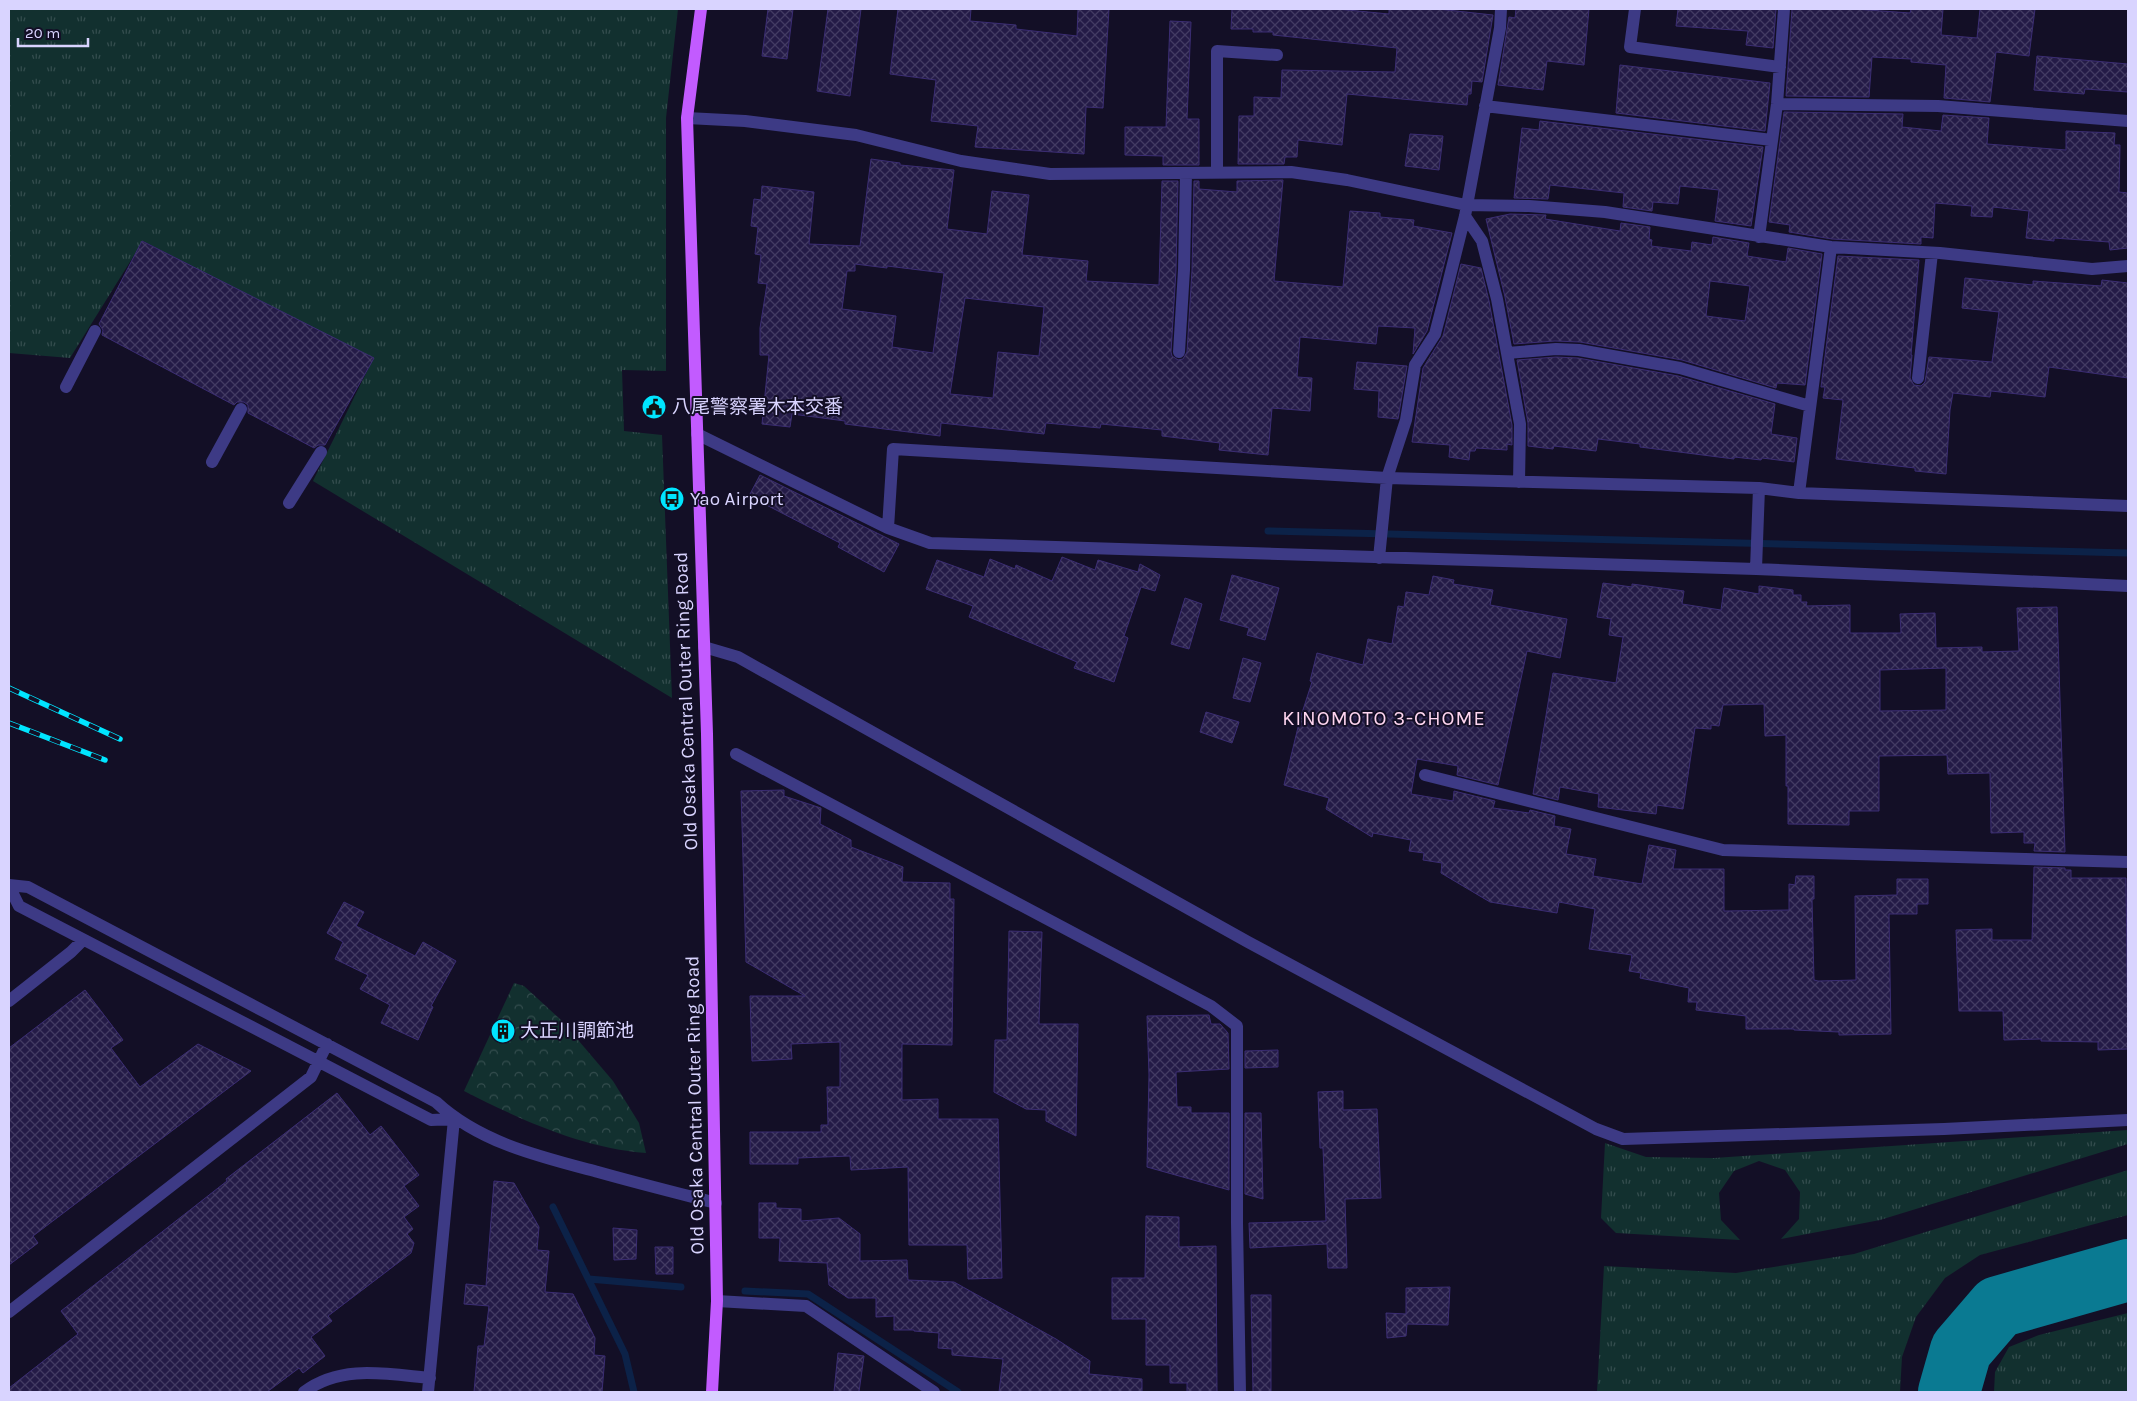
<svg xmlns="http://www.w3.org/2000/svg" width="2137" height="1401" font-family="Karla,'Noto Sans JP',sans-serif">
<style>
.grass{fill:url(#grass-tufts)}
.park{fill:url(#park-crowns)}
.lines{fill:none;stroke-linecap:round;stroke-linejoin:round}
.stream{stroke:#0c2248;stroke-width:7}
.taxiway{stroke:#0a7a92;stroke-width:62}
.building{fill:url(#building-cross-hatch);stroke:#3b2d73;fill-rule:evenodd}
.minor{stroke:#3d3a85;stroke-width:12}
.major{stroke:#c25bff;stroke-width:12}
.rail-casing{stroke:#00e5ff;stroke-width:5.5}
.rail{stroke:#130f26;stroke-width:4;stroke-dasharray:11;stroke-linecap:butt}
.labels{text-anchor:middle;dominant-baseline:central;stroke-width:4;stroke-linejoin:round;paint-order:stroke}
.poi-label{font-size:19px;fill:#d9d4ff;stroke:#130f26;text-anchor:start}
.street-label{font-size:19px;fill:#d9d4ff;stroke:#130f26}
.neighbourhood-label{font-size:20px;letter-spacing:1px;fill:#ffd6f0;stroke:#130f26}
</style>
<defs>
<pattern id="grass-tufts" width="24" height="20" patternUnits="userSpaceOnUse" patternTransform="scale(1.25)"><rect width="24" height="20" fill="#12302f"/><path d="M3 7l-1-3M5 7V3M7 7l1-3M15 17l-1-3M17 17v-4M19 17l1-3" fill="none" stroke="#344d4e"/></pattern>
<pattern id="park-crowns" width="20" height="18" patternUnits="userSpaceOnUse" patternTransform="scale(1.25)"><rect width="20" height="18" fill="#12302f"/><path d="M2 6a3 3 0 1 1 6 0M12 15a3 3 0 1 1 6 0" fill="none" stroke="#344d4e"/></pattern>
<pattern id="building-cross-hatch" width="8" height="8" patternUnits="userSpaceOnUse" patternTransform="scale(1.25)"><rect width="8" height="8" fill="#241b47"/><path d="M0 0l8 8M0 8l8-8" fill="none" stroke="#433b63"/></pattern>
</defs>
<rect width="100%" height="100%" fill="#130f26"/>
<!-- grass -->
<path class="grass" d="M9 9H678L666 118V371L622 370 624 431 662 435 672 698 313 481 373 359 143 241 70 358 9 353Z
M2128 1130V1144L1880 1220 1781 1239 1799 1219 1800 1192 1785 1170 1759 1161 1734 1171 1719 1193 1721 1220 1740 1240 1616 1233 1601 1218 1605 1143 1646 1157 1714 1158Z
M2128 1170V1215L1980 1255 1945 1278 1916 1317 1902 1357 1900 1392H1597L1604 1266 1736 1273 1854 1254Z
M2128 1313V1392H1994L1995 1372 2009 1347 2039 1335Z"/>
<!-- park -->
<path class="park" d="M514 983 524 986 561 1020 613 1081 639 1123 646 1153C582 1148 521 1120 464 1091Z"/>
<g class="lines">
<!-- stream -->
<path class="stream" d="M1268 531 2128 553
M553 1207 625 1354 634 1392
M589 1279 681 1287
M745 1291 808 1294 958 1392"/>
<!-- taxiway -->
<path class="taxiway" d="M1949 1392 1961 1350 1998 1307 2128 1270"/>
</g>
<!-- building -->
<path class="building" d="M768 9H793L787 59 762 56Z
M828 9H861L850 96 817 91Z
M898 9H971L970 21 1016 25V29L1077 36 1078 9H1109L1103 108 1086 107 1084 154 975 147 978 126 931 121 936 80 890 74Z
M1232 9H1337L1389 14V9H1438L1493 15 1482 82 1472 81 1471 94H1468L1467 105 1347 94 1342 145 1298 140 1297 157H1285L1284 164H1238L1239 116H1254V97L1281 98 1282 70 1395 72 1397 48 1273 35V32H1253V29H1231Z
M1516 9H1589L1584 65 1547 61 1543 90 1498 85 1509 17 1515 18Z
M1678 9H1776L1773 48 1746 45 1748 31 1676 26Z
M1792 9H1854L1910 13 1911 9H1943L1941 35 1977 38 1980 9H2035L2029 56 1996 52 1990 102 1944 98 1946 65 1911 62V59L1872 57 1869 97 1786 96Z
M1170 21 1191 22 1187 119H1199V165H1163V156L1125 155V127H1166Z
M2037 56 2128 64V92L2085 89 2084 94 2034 90Z
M1620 65 1770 83 1765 131 1616 113Z
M1784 112 1903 114 1902 127 1941 131 1943 115 1989 118 1987 144 2066 150V131L2115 133 2114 145H2120L2119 192 2128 193V248L2110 250 2109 242 2054 238V241L2026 238 2029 211 1993 207 1992 217 1971 216 1972 206 1935 203 1933 238 1921 237V244L1832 239 1789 232 1790 225 1769 222Z
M1540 121 1763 147 1751 226 1715 221 1719 190 1680 186 1678 204 1653 202 1652 211 1623 207 1624 193 1550 185 1548 199 1514 198 1522 128 1539 130Z
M1410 134 1443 136 1439 170 1405 166Z
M871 159 900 163V165L954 170 947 229 987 234 992 191 1029 195 1022 255 1088 261 1086 281 1159 285 1162 181H1178L1176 270 1171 352 1172 356 1178 360 1183 359 1187 352 1192 270 1194 181H1199V189L1237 192V181L1283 180 1274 281 1343 287 1350 211 1380 213V217L1414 220 1413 226 1452 233 1427 331 1413 354 1415 328 1378 326 1376 344 1300 337 1297 377 1312 378 1310 411 1272 408 1268 455 1219 450 1220 443 1162 436V430L1101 424 1100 428 1046 423 1044 434 941 423 940 436 845 424V421L792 414 790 427 762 424 769 355H760V328L767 284 758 283 761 255 755 254 758 227 751 226 754 199 761 200 762 186 814 192 809 244 860 246ZM855 264 887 268V266L944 273 933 353 892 347 896 316 842 309 847 271H855ZM965 298 1044 307 1039 356 998 352 993 398 950 394Z
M1510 214 1546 215 1545 219 1620 231 1621 223 1650 227 1649 239 1652 240 1651 246 1691 251 1692 242 1712 245 1713 237 1749 243 1747 256 1786 262 1788 248 1822 254 1805 385 1777 383 1776 388 1682 360 1580 342 1555 341 1514 344 1505 297 1486 219ZM1710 281 1750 286 1745 321 1706 316Z
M142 241 374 358 325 445H318L314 448 248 413V405L244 402H237L234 405 102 335 103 330 99 324Z
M1838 256 1919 260 1911 355H1912L1910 378 1914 385 1921 386 1925 382 1929 357 1992 362 1999 312 1962 308 1965 278 2033 285V281L2101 286 2102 280 2128 283V378L2049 367 2045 397 1991 391 1990 397 1953 393 1950 410 1946 474 1915 471V468L1836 459 1843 400 1823 398 1825 387H1821Z
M1461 264 1481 268 1489 301 1512 425V445L1507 444V450L1476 448 1475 451H1470L1469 460 1449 457 1450 445 1412 442 1423 368 1443 336Z
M1556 357 1578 358 1678 376 1775 404 1771 434 1797 438 1794 462 1762 458 1761 460 1734 457V459L1640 447V444L1598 439 1596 451 1554 446 1553 449 1528 446V423L1517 360Z
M1357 362 1407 366 1398 419 1378 417 1379 391 1354 389Z
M760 475 899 544 884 572 838 547 840 543 749 496Z
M1062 557 1095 570 1098 560 1138 572 1140 564 1160 575 1155 591 1141 587 1124 636 1128 638 1114 682 1074 668 1077 662 969 617 973 606 926 589 937 560 984 577 990 559 1015 569 1016 565 1052 581Z
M1232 575 1279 588 1265 640 1247 635 1249 628 1220 620Z
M1433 576 1454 580 1453 584 1493 590 1490 605 1567 619 1560 658 1527 651 1498 785 1457 775 1458 766 1417 759 1411 794 1453 801 1454 791 1495 801 1493 808 1529 813 1530 810 1555 816 1554 826 1571 829 1566 854 1596 859 1593 876 1642 884 1649 845 1676 850 1673 869H1724V911L1789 910V884L1795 885 1796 876H1814V899H1812L1814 980 1818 981 1856 980 1855 896 1897 895V879H1928V904H1917V914H1889L1891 1034 1839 1035V1032L1794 1030V1029H1746V1016L1696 1010 1697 1002H1688L1689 988 1640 978 1641 973 1629 971 1632 955 1589 949 1595 909 1559 902 1557 913 1490 902 1441 873 1442 863 1423 860 1424 853 1409 851 1411 840 1373 833 1372 837 1326 809 1329 798 1284 785 1300 719 1312 682 1310 681 1317 653 1363 665 1368 639 1392 644 1398 606 1404 607 1406 592 1429 595Z
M1603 583 1632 587V584L1684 591 1682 604 1721 610 1724 588 1759 594V586L1793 590V595H1801V602H1807L1806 606 1850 605V633H1901L1900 614 1935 613 1936 648 1982 647V652L2019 651 2017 608 2057 607 2065 852 2034 851 2035 843H2024V832L1991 833 1990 773 1948 774 1947 755 1879 756V811H1849V825L1788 824V786H1786V735L1765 736 1764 704 1723 705 1719 726 1711 725V729L1695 728 1683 809 1657 805 1656 814 1598 807 1599 794 1560 787 1558 800 1533 794 1553 673 1616 683 1623 637 1609 635 1611 619 1597 617ZM1946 668V710L1880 711V670Z
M1185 598 1202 604 1189 649 1171 644Z
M1243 658 1261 663 1250 702 1233 698Z
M1206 712 1239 722 1232 743 1200 732Z
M784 790V796L821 808 820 824 851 840V847L903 867 902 882 950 883V899H954L952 1045 902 1044V1100L938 1099V1119H998L1002 1278 968 1279 967 1245H909L908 1167 851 1170 850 1156 798 1158V1164H750V1132H821V1125H828L827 1087H840V1042L791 1044 792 1059 752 1061 750 996H805L746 962 741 791Z
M2034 867 2065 868V870H2071V878H2126L2128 1049 2098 1050V1042L2041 1041V1039L2004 1040 2003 1011H1959L1956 930 1992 929V940H2032Z
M344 902 364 912 356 926 415 956 423 942 456 961 431 1006 433 1007 418 1040 381 1023 390 1005 360 989 368 975 335 959 343 942 327 933Z
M1009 931 1042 932 1039 1024H1078L1076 1136 1046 1121V1110L1026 1109 994 1092 995 1040H1007Z
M85 990 123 1040 111 1048 140 1087 198 1044 251 1071 33 1236 38 1243 9 1265V1048Z
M1209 1015 1211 1024H1220L1228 1033 1229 1069 1176 1072 1177 1107H1191V1113H1229V1190L1147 1167 1149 1075 1147 1016Z
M1278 1050V1067L1245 1068V1051Z
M1343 1091V1110L1377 1109 1381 1198 1345 1199 1347 1268H1328L1327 1244 1250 1248 1249 1223 1326 1221 1323 1148H1320L1318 1092Z
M337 1093 370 1135 381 1126 419 1175 404 1186 419 1206 404 1217 413 1229 407 1234 414 1243 411 1253 328 1316 332 1321 311 1337 325 1356 303 1373 299 1368 267 1392H9V1388L78 1334 61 1311 227 1181 226 1179Z
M1245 1113H1261L1263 1199 1245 1194Z
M494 1181 514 1183 539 1227 537 1250 549 1251 545 1292 573 1294 595 1338 594 1355 605 1356 602 1392H474L478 1346H484L489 1306 464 1304 466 1284 486 1286Z
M759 1203H776V1208L801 1209V1221L839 1218 860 1234V1261L907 1260 908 1280 954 1282 1056 1339 1090 1361 1089 1374 1142 1379V1392H999L1003 1359 952 1355V1349L938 1348 939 1333 914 1331V1330H894V1316L876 1317V1298H848L829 1285 827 1263 779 1261 780 1238H759Z
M1146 1216 1179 1217V1247L1216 1246 1217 1392H1187V1383H1170V1365H1146V1319H1112V1278H1145Z
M613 1228 637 1230 636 1259 614 1260Z
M655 1247H673V1274H656Z
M1450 1287 1448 1325 1407 1324 1406 1336 1387 1338 1386 1313 1406 1314V1288Z
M1251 1295H1271V1392H1253Z
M838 1353 864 1356 859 1392H834Z"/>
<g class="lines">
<!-- minor -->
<path class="minor" d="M1635 9 1630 47 1780 67
M1777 104 1938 106 2128 121
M1485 106 1772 140
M687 118 745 121 856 135 961 161 1050 174 1291 172 1347 180 1466 205 1529 206 1605 212 1831 247 1940 253 2092 269 2128 266
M1217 173V51L1277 55
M1465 216 1482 241 1497 299 1520 424 1519 482
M1759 237 1777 104 1784 9
M1179 352 1184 270 1186 173
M1507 353 1556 349 1579 350 1680 368 1810 406
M1918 378 1932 253
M66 387 95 331
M697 434 888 528 930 543 1756 569 2128 586
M212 462 241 409
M1799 493 1831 247
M289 503 321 452
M888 528 893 449 1387 478 1759 488 1799 493 2128 506
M1379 558 1387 478 1406 420 1415 365 1435 334 1446 292 1465 216 1500 28 1501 9
M1756 569 1759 488
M704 647 738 657 1248 942 1596 1129 1623 1139 1944 1129 2128 1120
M736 754 1211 1006 1237 1026V1223L1240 1392
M1425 775 1723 850 2128 862
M9 885 28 887 436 1102C480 1143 541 1157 598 1172 637 1183 677 1193 716 1203
M9 886 19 906 431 1120 454 1119
M9 1001 71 952 83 940
M717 1301 806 1306 934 1392
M9 1312 311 1077 327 1044
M304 1392C341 1364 387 1374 430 1378
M428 1392 454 1119"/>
<!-- major -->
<path class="major" d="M701 9 687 118 707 734 717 1301 712 1392"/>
<defs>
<path id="rail" d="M9 688 120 739
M9 723 105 760"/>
</defs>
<!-- rail casing -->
<use href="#rail" class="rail-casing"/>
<!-- rail -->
<use href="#rail" class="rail"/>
</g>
<!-- icons -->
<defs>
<symbol id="civic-disc" viewBox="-11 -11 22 22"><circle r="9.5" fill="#00e5ff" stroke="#130f26"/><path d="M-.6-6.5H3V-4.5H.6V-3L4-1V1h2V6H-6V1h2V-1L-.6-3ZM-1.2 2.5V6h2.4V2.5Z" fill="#111"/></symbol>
<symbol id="bus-disc" viewBox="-11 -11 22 22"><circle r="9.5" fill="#00e5ff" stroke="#130f26"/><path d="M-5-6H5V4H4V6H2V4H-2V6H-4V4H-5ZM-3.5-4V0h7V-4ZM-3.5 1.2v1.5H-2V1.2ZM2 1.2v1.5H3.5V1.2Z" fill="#111"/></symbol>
<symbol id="building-disc" viewBox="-11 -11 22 22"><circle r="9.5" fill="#00e5ff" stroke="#130f26"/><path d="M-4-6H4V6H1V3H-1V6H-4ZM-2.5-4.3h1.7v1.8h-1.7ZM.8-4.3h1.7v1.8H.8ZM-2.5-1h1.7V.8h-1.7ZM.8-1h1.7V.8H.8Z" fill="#111"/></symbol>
</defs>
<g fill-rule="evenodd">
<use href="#civic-disc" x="640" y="393" width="28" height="28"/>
<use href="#bus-disc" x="658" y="485" width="28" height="28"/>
<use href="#building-disc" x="489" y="1017" width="28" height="28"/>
</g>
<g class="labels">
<!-- poi labels -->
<g class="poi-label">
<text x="672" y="407">八尾警察署木本交番</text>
<text x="690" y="499">Yao Airport</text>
<text x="520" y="1031">大正川調節池</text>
</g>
<!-- street labels -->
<g class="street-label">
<text transform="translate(686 701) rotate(-92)">Old Osaka Central Outer Ring Road</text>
<text transform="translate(695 1105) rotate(-91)">Old Osaka Central Outer Ring Road</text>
</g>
<!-- neighbourhood labels -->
<g class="neighbourhood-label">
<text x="1384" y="718">KINOMOTO 3-CHOME</text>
</g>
</g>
<!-- border -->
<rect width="2137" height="1401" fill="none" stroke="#d9d4ff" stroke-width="20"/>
<!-- scale -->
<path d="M18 38v8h70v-8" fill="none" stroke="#d9d4ff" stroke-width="2.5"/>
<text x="25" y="38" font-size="15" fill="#d9d4ff" stroke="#130f26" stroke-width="4" paint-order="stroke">20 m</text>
</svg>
